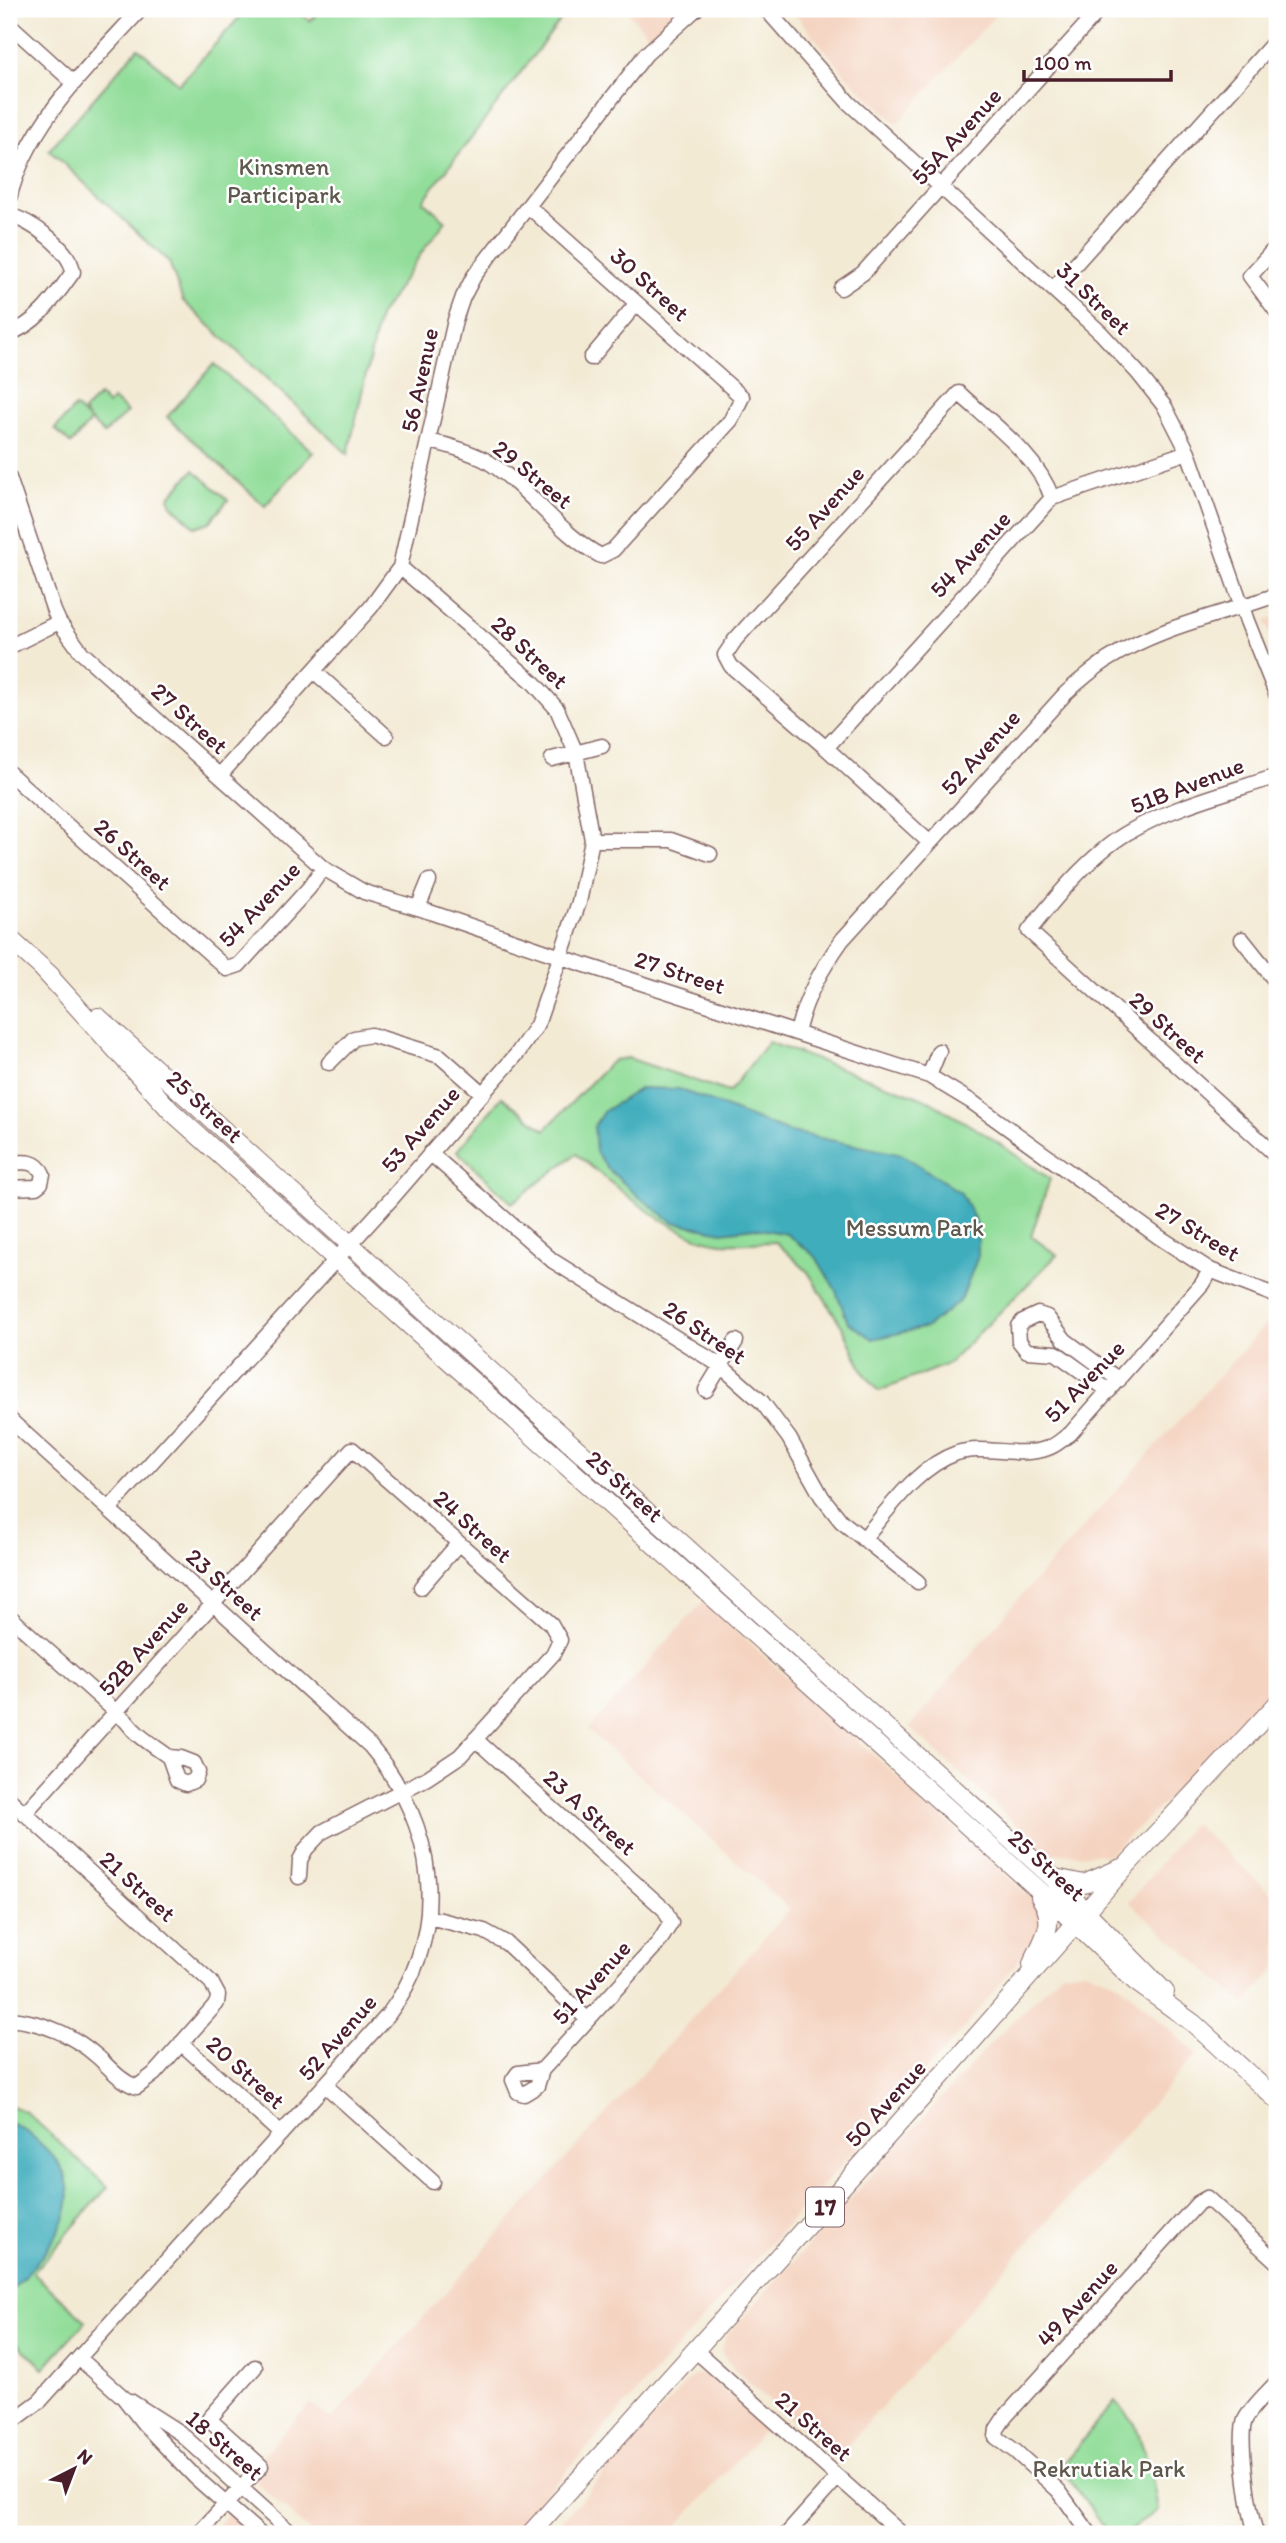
<svg xmlns="http://www.w3.org/2000/svg" width="1286" height="2543" font-family="Itim,sans-serif">
<style>
.built{fill:#f4d3c0}
.green{fill:#91dd99;stroke:#6e7e62;stroke-width:2}
.water{fill:#3fadbd;stroke:#446674;stroke-width:2}
.lines{fill:none;stroke-linecap:round;stroke-linejoin:round}
.minor-casing{stroke:#856666;stroke-width:17}
.major-casing{stroke:#856666;stroke-width:20}
.minor{stroke:#fff;stroke-width:14}
.major{stroke:#fff;stroke-width:18}
.labels{text-anchor:middle;dominant-baseline:central;stroke-width:5;stroke-linejoin:round;paint-order:stroke}
.shield{fill:#fff;stroke:#80626b;stroke-width:2}
.shield-label{font-size:23px;font-weight:bold;fill:#4a1f2b}
.street-label{font-size:24px;fill:#4a1f2b;stroke:#fff}
.park-label{font-size:24px;fill:#5f584c;stroke:#fff}
</style>
<rect width="100%" height="100%" fill="#fff"/>
<filter id="ink" filterUnits="userSpaceOnUse"><feTurbulence type="fractalNoise" baseFrequency=".0143" numOctaves="2"/><feDisplacementMap in="SourceGraphic" scale="14" xChannelSelector="R" yChannelSelector="G"/><feConvolveMatrix kernelMatrix="1 2 1 2 8 2 1 2 1" color-interpolation-filters="sRGB"/></filter>
<filter id="wash" filterUnits="userSpaceOnUse"><feTurbulence type="fractalNoise" baseFrequency=".00686" numOctaves="4" result="noise"/><feDisplacementMap in="SourceGraphic" scale="28" xChannelSelector="R" yChannelSelector="G"/><feGaussianBlur stdDeviation="1.57" result="paint"/><feColorMatrix in="noise" values="0 0 0 0 0 0 0 0 0 0 0 0 0 0 0 0 0 1.4 0 .05"/><feComposite in="paint" operator="in"/></filter>
<g filter="url(#wash)">
<rect width="100%" height="100%" fill="#f3ead4"/>
<!-- built -->
<path class="built" d="M625 9H681L649 36Z
M791 9H1001L897 124 847 76Z
M1277 617V653L1265 621Z
M1276 1313 1277 1683 1181 1787 1108 1855 1048 1853 909 1727 1015 1603Z
M703 1601 1034 1900 1042 1918 1038 1932 1034 1941 970 2021 510 2534H312L246 2473 311 2403 331 2420 790 1909 588 1730Z
M1193 1823 1277 1899V1967L1245 2004 1129 1902Z
M1085 1970 1120 1984 1197 2054 836 2458 734 2370 721 2351 726 2336 982 2053 1061 1973Z
M694 2374H704L767 2427 670 2534H550Z
M229 2513 253 2534H210Z"/>
<!-- green -->
<path class="green" d="M247 9H296L310 21 322 9H569L423 201 446 221 424 249 379 317 348 454 183 301 169 262 49 150 138 48 179 84Z
M214 364 313 452 265 506 167 417Z
M99 396 108 405 113 399 127 412 104 434 91 421 71 444 55 429 75 407 90 421 83 411Z
M194 470 228 500 210 522 195 527 172 505 169 497Z
M768 1042 927 1100 988 1136 1050 1179 1031 1236 1057 1255 948 1364 879 1391 864 1373 843 1328 808 1272 776 1242C758 1242 740 1244 722 1243 672 1238 614 1185 576 1154L512 1203 457 1151 502 1097 545 1130 607 1066 614 1060 628 1058 729 1092Z
M9 2105 25 2111 108 2187 33 2273 86 2321 44 2368 9 2336Z
M1115 2401 1135 2424 1151 2472 1158 2510 1125 2534H1110L1060 2467Z"/>
<!-- water -->
<path class="water" d="M641 1088 679 1089 786 1131 903 1155 961 1193 978 1226V1256L961 1300 927 1327 873 1339 848 1322 835 1289 816 1257 787 1234 755 1228 722 1232 673 1222 640 1198 607 1168 596 1152 594 1126 603 1112Z
M9 2123C23 2127 34 2137 44 2147 101 2198 47 2252 9 2293Z"/>
</g>
<g filter="url(#ink)">
<g class="lines">
<defs>
<path id="minor" d="M766 9 849 103 1101 333 1138 373 1165 407 1188 452 1247 621 1277 696
M9 24 74 83
M9 199C28 122 90 65 141 9
M9 216C30 219 71 250 73 272 57 294 36 326 9 333
M1277 246 1250 276 1277 312
M841 288 863 273 1100 9
M1053 289 1277 39
M591 358 637 303
M429 441C448 445 468 451 485 460 529 486 557 533 601 556L613 550 731 420 742 397 528 206
M9 478 54 611 59 622 82 653 323 868 364 892 418 908 576 962 929 1076 972 1102 1159 1237 1210 1270 1277 1296
M9 647 59 622
M315 672 386 736
M826 748 1052 498 1188 452
M552 759 602 746
M9 773 227 969 239 965 309 888 323 868
M220 775 371 607 400 567 455 320 463 297 474 276 646 54 696 9
M1277 776C1227 793 1173 806 1127 833 1090 855 1055 898 1029 931L1277 1156
M592 840H671L710 854
M929 842 826 748 731 666 725 655 735 640 959 393C991 423 1038 456 1052 498
M418 908 429 881
M1242 939 1277 983
M797 1033C805 997 821 970 842 940L1065 694C1078 682 1092 670 1107 660 1158 627 1220 615 1277 595
M329 1063 354 1038 371 1035 440 1056 482 1093
M929 1076 939 1051
M430 1153 553 1261 721 1366 762 1402 789 1438 822 1497 841 1521 918 1582
M9 1163C23 1162 36 1159 43 1174L41 1183 36 1187 9 1188
M706 1390 736 1341
M1109 1391 1056 1353 1027 1351 1019 1341 1018 1326 1023 1321 1038 1314 1047 1317 1065 1340 1119 1380
M9 1419 370 1746C436 1824 452 1929 388 2015L40 2401 9 2424
M109 1509 393 1197 517 1054 537 1025 579 902 592 840 576 753 557 709 533 682 400 567
M863 1539C890 1508 917 1467 957 1453 986 1444 1019 1459 1048 1448 1056 1446 1063 1438 1070 1434L1202 1284 1210 1270
M421 1587 458 1544
M9 1616 126 1721C139 1738 152 1744 169 1757
M475 1739 665 1910 671 1923 659 1942 542 2070 537 2086 524 2094 518 2092 513 2080 518 2073 542 2070
M169 1757 181 1758 194 1763 198 1772 195 1780 186 1784 177 1780Z
M9 1799 211 1982 218 1995 217 2003 154 2074 137 2087C121 2082 110 2068 98 2057 72 2034 44 2022 9 2019
M24 1814 352 1449 551 1624 560 1640 553 1654 460 1756 427 1778 322 1832 306 1849 300 1860 299 1877
M429 1917 484 1931 506 1943 587 2019
M181 2043 281 2134
M326 2086 433 2182
M696 2351 902 2534
M79 2358 123 2397 144 2424 195 2477 260 2534
M130 2401 180 2433 292 2534
M198 2534 261 2466 209 2419 255 2367
M787 2534 838 2477
M1090 2534 1059 2491 1015 2451 996 2437 997 2429 1005 2417 1198 2203 1207 2198 1277 2262
M1257 2534C1249 2517 1238 2437 1245 2420 1251 2407 1267 2393 1277 2382"/>
<path id="major" d="M9 938 51 976
M42 968 171 1111 1059 1908 1136 1982 1193 2023 1277 2100
M98 1017 1052 1877 1165 1992
M1055 1878 1084 1884 1121 1868
M1032 1964C1043 1939 1058 1923 1040 1897
M530 2534 953 2063 1127 1865 1277 1704"/>
</defs>
<!-- minor casing -->
<use href="#minor" class="minor-casing"/>
<!-- major casing -->
<use href="#major" class="major-casing"/>
<!-- minor -->
<use href="#minor" class="minor"/>
<!-- major -->
<use href="#major" class="major"/>
</g>
</g>
<g class="labels">
<!-- shield labels -->
<rect class="shield" x="806" y="2187.5" width="38" height="39" rx="5"/>
<g class="shield-label">
<text x="825" y="2207">17</text>
</g>
<!-- street labels -->
<g class="street-label">
<text transform="translate(956 136) rotate(-48)">55A Avenue</text>
<text transform="translate(650 284) rotate(42)">30 Street</text>
<text transform="translate(1094 298) rotate(44)">31 Street</text>
<text transform="translate(419 380) rotate(-78)">56 Avenue</text>
<text transform="translate(533 474) rotate(39)">29 Street</text>
<text transform="translate(824 508) rotate(-48)">55 Avenue</text>
<text transform="translate(970 554) rotate(-48)">54 Avenue</text>
<text transform="translate(530 652) rotate(43)">28 Street</text>
<text transform="translate(190 718) rotate(42)">27 Street</text>
<text transform="translate(980 752) rotate(-48)">52 Avenue</text>
<text transform="translate(1187 785) rotate(-21)">51B Avenue</text>
<text transform="translate(133 854) rotate(42)">26 Street</text>
<text transform="translate(259 904) rotate(-47)">54 Avenue</text>
<text transform="translate(680 972) rotate(18)">27 Street</text>
<text transform="translate(1168 1027) rotate(42)">29 Street</text>
<text transform="translate(205 1106) rotate(43)">25 Street</text>
<text transform="translate(420 1129) rotate(-49)">53 Avenue</text>
<text transform="translate(1198 1231) rotate(31)">27 Street</text>
<text transform="translate(705 1332) rotate(34)">26 Street</text>
<text transform="translate(1084 1381) rotate(-46)">51 Avenue</text>
<text transform="translate(625 1486) rotate(42)">25 Street</text>
<text transform="translate(473 1526) rotate(42)">24 Street</text>
<text transform="translate(225 1584) rotate(42)">23 Street</text>
<text transform="translate(143 1647) rotate(-48)">52B Avenue</text>
<text transform="translate(590 1812) rotate(42)">23 A Street</text>
<text transform="translate(1047 1865) rotate(42)">25 Street</text>
<text transform="translate(138 1886) rotate(42)">21 Street</text>
<text transform="translate(591 1982) rotate(-48)">51 Avenue</text>
<text transform="translate(337 2037) rotate(-49)">52 Avenue</text>
<text transform="translate(246 2072) rotate(42)">20 Street</text>
<text transform="translate(885 2103) rotate(-48)">50 Avenue</text>
<text transform="translate(1077 2303) rotate(-48)">49 Avenue</text>
<text transform="translate(814 2426) rotate(41)">21 Street</text>
<text transform="translate(225 2445) rotate(41)">18 Street</text>
</g>
<!-- park labels -->
<g class="park-label">
<text x="284" y="166">Kinsmen<tspan x="284" dy="28">Participark</tspan></text>
<text x="915" y="1227">Messum Park</text>
<text x="1109" y="2468">Rekrutiak Park</text>
</g>
</g>
<!-- margin -->
<rect width="1286" height="2543" fill="none" stroke="#fff" stroke-width="35"/>
<!-- north arrow -->
<g transform="translate(74 2469) rotate(42)" stroke="#ffffff" stroke-width="5" paint-order="stroke">
<path d="M0-5L12 26L0 18L-12 26Z" fill="#4a1f2b"/>
<text y="-10" font-size="19" font-weight="bold" text-anchor="middle" fill="#4a1f2b">N</text>
</g>
<!-- scale -->
<path d="M1024 70v10h147v-10" fill="none" stroke="#4a1f2b" stroke-width="3.5"/>
<text x="1034" y="70" font-size="21" fill="#4a1f2b" stroke="#ffffff" stroke-width="5" paint-order="stroke">100 m</text>
</svg>
